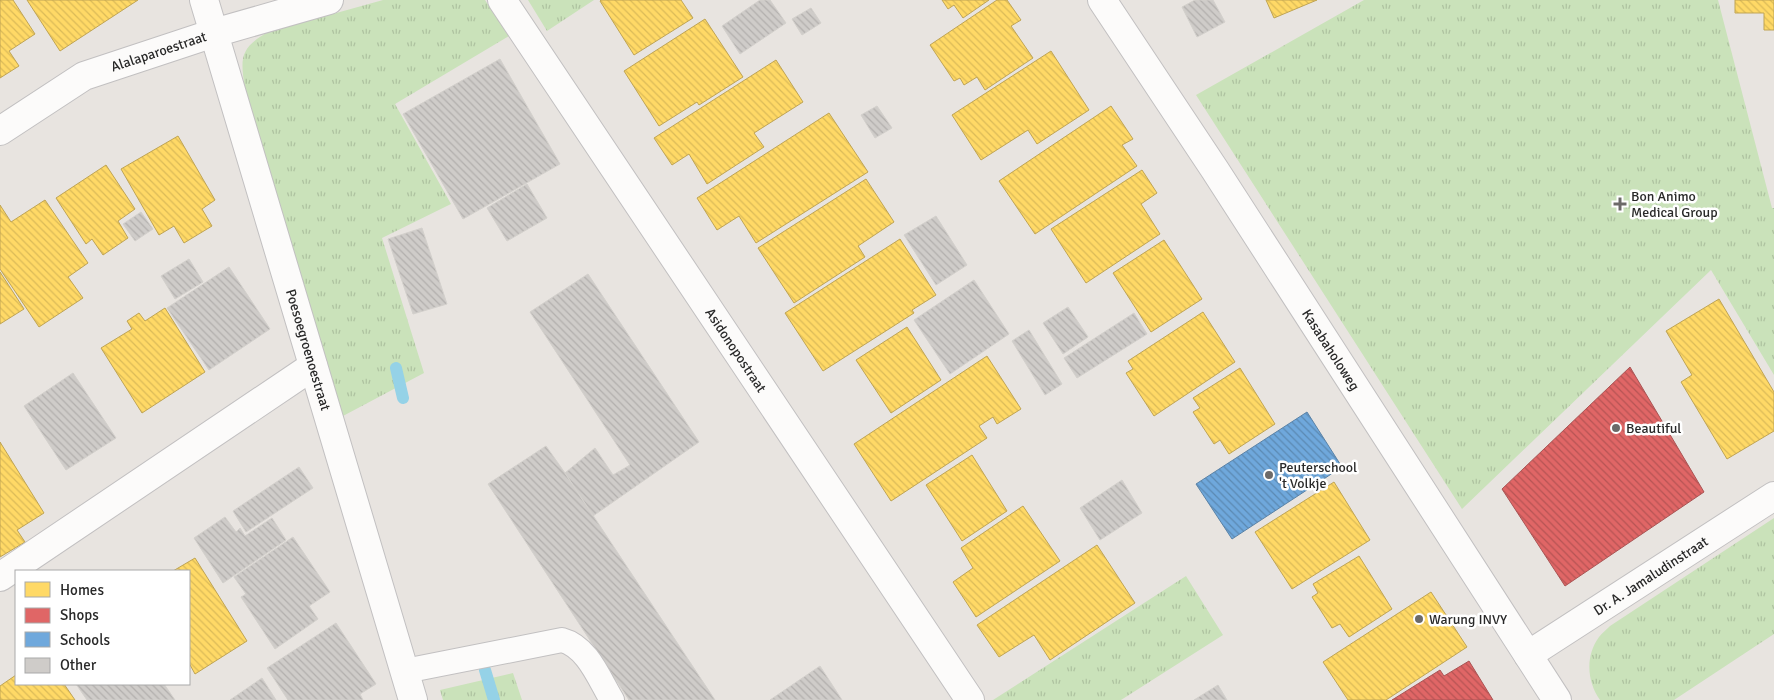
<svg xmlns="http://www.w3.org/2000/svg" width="1774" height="700" font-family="Signika,sans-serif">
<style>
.grass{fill:url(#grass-tufts)}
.homes{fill:url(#homes-back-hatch);stroke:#bfa454}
.shops{fill:url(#shops-back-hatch);stroke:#a95454}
.schools{fill:url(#schools-back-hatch);stroke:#5a82a6}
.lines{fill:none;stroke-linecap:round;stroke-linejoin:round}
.stream{stroke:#95d2e7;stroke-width:12}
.building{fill:url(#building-back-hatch);stroke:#d3d0cc}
.lane-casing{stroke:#c2c0c1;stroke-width:26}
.street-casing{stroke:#c2c0c1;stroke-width:30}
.secondary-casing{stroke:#c2c0c1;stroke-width:30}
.lane{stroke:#fcfbfa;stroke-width:24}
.street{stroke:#fcfbfa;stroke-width:28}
.secondary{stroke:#fcfbfa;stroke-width:28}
.poi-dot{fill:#6c6a69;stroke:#fff;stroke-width:2}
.labels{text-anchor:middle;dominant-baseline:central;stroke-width:5;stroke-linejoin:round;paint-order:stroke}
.street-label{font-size:14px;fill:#292929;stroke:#fff}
.poi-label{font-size:14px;fill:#292929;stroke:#fff;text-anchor:start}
</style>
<defs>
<pattern id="grass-tufts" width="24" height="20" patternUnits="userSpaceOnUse" patternTransform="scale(1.25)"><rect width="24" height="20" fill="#cae2ba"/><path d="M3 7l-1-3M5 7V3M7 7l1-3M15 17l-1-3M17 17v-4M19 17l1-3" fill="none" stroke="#aec2a0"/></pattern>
<pattern id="homes-back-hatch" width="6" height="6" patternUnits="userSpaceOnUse" patternTransform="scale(1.25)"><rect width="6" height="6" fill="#ffd966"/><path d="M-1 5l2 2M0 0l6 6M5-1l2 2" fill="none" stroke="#dbba58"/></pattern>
<pattern id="shops-back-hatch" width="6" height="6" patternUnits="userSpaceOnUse" patternTransform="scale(1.25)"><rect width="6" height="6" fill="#e06666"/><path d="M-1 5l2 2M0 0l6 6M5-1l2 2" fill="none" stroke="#b65454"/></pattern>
<pattern id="schools-back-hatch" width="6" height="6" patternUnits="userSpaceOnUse" patternTransform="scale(1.25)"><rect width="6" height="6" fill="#6fa8dc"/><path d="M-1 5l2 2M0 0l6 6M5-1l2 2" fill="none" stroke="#5b89b2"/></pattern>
<pattern id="building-back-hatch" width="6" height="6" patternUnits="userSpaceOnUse" patternTransform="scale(1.25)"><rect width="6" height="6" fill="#cfccc9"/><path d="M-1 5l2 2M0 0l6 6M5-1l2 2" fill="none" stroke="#b2afad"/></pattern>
</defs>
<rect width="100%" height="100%" fill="#e8e4e0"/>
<!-- grass -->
<path class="grass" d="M383 0H485L509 36 395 104 451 204 382 238 424 373 343 416 245 88C240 58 240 48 268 32Z
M528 0H594L547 31Z
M1364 0H1718L1772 208H1774V375L1711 270 1462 509 1196 95Z
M1774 518V634L1674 700H1600C1587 682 1585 656 1599 637 1602 633 1607 629 1610 626Z
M1186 576 1223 635 1121 700H993Z
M513 673 522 700H443L440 690Z"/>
<!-- homes -->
<path class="homes" d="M0 0H13L35 34 9 51 19 66 0 78Z
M27 0H138L60 51Z
M601 0H681L693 18 634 55 600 1Z
M942 0H989L963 18 954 5 948 9Z
M997 0H1007L1021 20 1011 26 1033 58 985 90 977 77 964 85 960 78 954 81 930 45Z
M1266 0H1317L1274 18Z
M1735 0H1774V30H1764V13H1735Z
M705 19 743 77 699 105 697 102 659 126 624 71Z
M1051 51 1089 110 1037 144 1028 130 981 160 952 115Z
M776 60 803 102 754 133 764 147 707 184 689 154 672 165 654 138Z
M1111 106 1133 139 1122 145 1137 166 1035 234 999 181Z
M829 113 868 172 756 243 739 216 717 230 697 198Z
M178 136 215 200 202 209 212 226 184 243 174 226 159 235 121 169Z
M106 165 135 209 118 221 128 238 103 255 92 239 86 244 56 198Z
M1142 170 1157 193 1141 204 1160 234 1086 283 1051 229Z
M866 179 894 222 858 246 865 257 794 303 758 248Z
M45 200 88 263 68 277 83 298 39 327 0 269V205L11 222Z
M900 239 936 295 912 310 914 313 823 371 785 313Z
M1164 240 1202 299 1151 332 1113 273Z
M0 272 24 309 0 324Z
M1719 299 1774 392V431L1727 459 1681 382 1692 375 1666 331Z
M165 308 205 372 142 413 101 348 132 329 127 321 139 313 145 321Z
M1203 312 1235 362 1154 416 1126 373 1133 369 1128 361Z
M907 327 941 380 891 413 856 360Z
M987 356 1021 409 997 424 993 417 979 426 987 438 891 501 854 444Z
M1240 368 1275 424 1229 454 1220 440 1214 444 1193 412 1200 408 1193 398Z
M0 442 44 513 17 530 25 542 0 557Z
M972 455 1007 511 962 541 926 485Z
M1334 482 1370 540 1292 589 1255 532Z
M1023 506 1060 561 976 617 953 582 973 568 961 548Z
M1097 545 1135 603 1050 660 1034 635 999 657 977 625Z
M1359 556 1392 609 1349 637 1340 624 1332 628 1312 597 1318 593 1313 584Z
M195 558 247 641 195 674 189 663V571H173Z
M1431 592 1467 647 1386 700H1348L1323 662Z
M16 675V684H64L75 700H0V686Z"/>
<!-- shops -->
<path class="shops" d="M1630 367 1704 492 1565 586 1502 489Z
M1469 661 1493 700H1392L1440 670 1444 676Z"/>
<!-- schools -->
<path class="schools" d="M1307 412 1342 467 1232 539 1196 484Z"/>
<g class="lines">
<!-- stream -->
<path class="stream" d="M396 368 403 398
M485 670 494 700"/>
</g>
<!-- building -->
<path class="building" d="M760 0H770L786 23 740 54 722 26Z
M1195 0H1213L1225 22 1197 37 1182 7Z
M811 8 821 23 802 35 792 19Z
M500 59 560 164 463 219 403 114Z
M877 106 892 128 875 138 861 115Z
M527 184 547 218 507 241 487 208Z
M141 212 153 229 135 241 123 224Z
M936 216 967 265 936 285 904 235Z
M422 228 447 304 413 314 388 239Z
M189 259 203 282 175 299 161 276Z
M229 267 270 329 209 370 167 308Z
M588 274 699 442 593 516 565 473 595 448 613 475 630 465 530 312Z
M974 280 1009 334 950 374 914 320Z
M1068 307 1088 337 1063 354 1043 323Z
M1134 313 1147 334 1077 378 1064 358Z
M1029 330 1062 384 1045 395 1012 341Z
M73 373 116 438 66 470 24 406Z
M546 446 565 473 715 700H629L488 484Z
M299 467 313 488 246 532 233 511Z
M1122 480 1142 513 1100 540 1080 508Z
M225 517 236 532 240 528 245 536 272 518 286 540 223 583 194 538Z
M293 537 330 592 309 606 318 619 275 649 241 597 246 594 234 577Z
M336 623 376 684 360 694 363 700H288L267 668Z
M820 666 842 700H770Z
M262 678 276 700H230Z
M76 684H164L175 700H87Z
M1218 685 1227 700H1194Z"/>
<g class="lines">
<defs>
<path id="lane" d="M405 671 562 640C588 647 599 679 612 700"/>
<g id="street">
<path id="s1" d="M204 0 413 700"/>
<path id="s2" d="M502 0 970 700"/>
<path id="s3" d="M0 131 84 76 214 33 329 0"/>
<path d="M0 577 313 366"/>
<path id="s4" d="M1528 655 1774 496"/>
</g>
<g id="secondary">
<path id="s5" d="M1102 0 1215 170 1557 700"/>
</g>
</defs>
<!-- lane casing -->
<use href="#lane" class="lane-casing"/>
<!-- street casing -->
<use href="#street" class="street-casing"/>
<!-- secondary casing -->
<use href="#secondary" class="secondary-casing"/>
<!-- lane -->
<use href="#lane" class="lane"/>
<!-- street -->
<use href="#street" class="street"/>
<!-- secondary -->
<use href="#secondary" class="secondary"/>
</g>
<!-- markers -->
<g class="poi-dot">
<path d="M1617.5 196.5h5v5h5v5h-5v5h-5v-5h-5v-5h5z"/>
<circle cx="1616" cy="428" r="5"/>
<circle cx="1269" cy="475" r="5"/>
<circle cx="1419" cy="619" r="5"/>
</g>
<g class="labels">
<!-- street labels -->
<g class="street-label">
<text stroke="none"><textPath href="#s3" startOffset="179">Alalaparoestraat</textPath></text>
<text stroke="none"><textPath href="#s5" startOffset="418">Kasabaholoweg</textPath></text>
<text stroke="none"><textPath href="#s1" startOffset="365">Poesoegroenoestraat</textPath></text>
<text stroke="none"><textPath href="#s2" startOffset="421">Asidonopostraat</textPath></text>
<text stroke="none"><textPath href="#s4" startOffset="146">Dr. A. Jamaludinstraat</textPath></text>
</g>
<!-- poi labels -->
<g class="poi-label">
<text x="1631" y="196">Bon Animo<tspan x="1631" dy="16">Medical Group</tspan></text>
<text x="1626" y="428">Beautiful</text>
<text x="1279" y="467">Peuterschool<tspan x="1279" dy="16">'t Volkje</tspan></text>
<text x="1429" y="619">Warung INVY</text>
</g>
</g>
<!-- legend -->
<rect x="15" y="570" width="175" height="115" fill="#ffffff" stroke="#a9a9a9"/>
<rect x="25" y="582" width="25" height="15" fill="#ffd966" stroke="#a9a9a9"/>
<text x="60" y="595" font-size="15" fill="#292929">Homes</text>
<rect x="25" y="608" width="25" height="15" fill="#e06666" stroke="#a9a9a9"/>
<text x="60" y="620" font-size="15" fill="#292929">Shops</text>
<rect x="25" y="632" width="25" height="15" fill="#6fa8dc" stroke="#a9a9a9"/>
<text x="60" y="645" font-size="15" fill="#292929">Schools</text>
<rect x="25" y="658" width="25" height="15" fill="#cfccc9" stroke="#a9a9a9"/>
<text x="60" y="670" font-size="15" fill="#292929">Other</text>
</svg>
